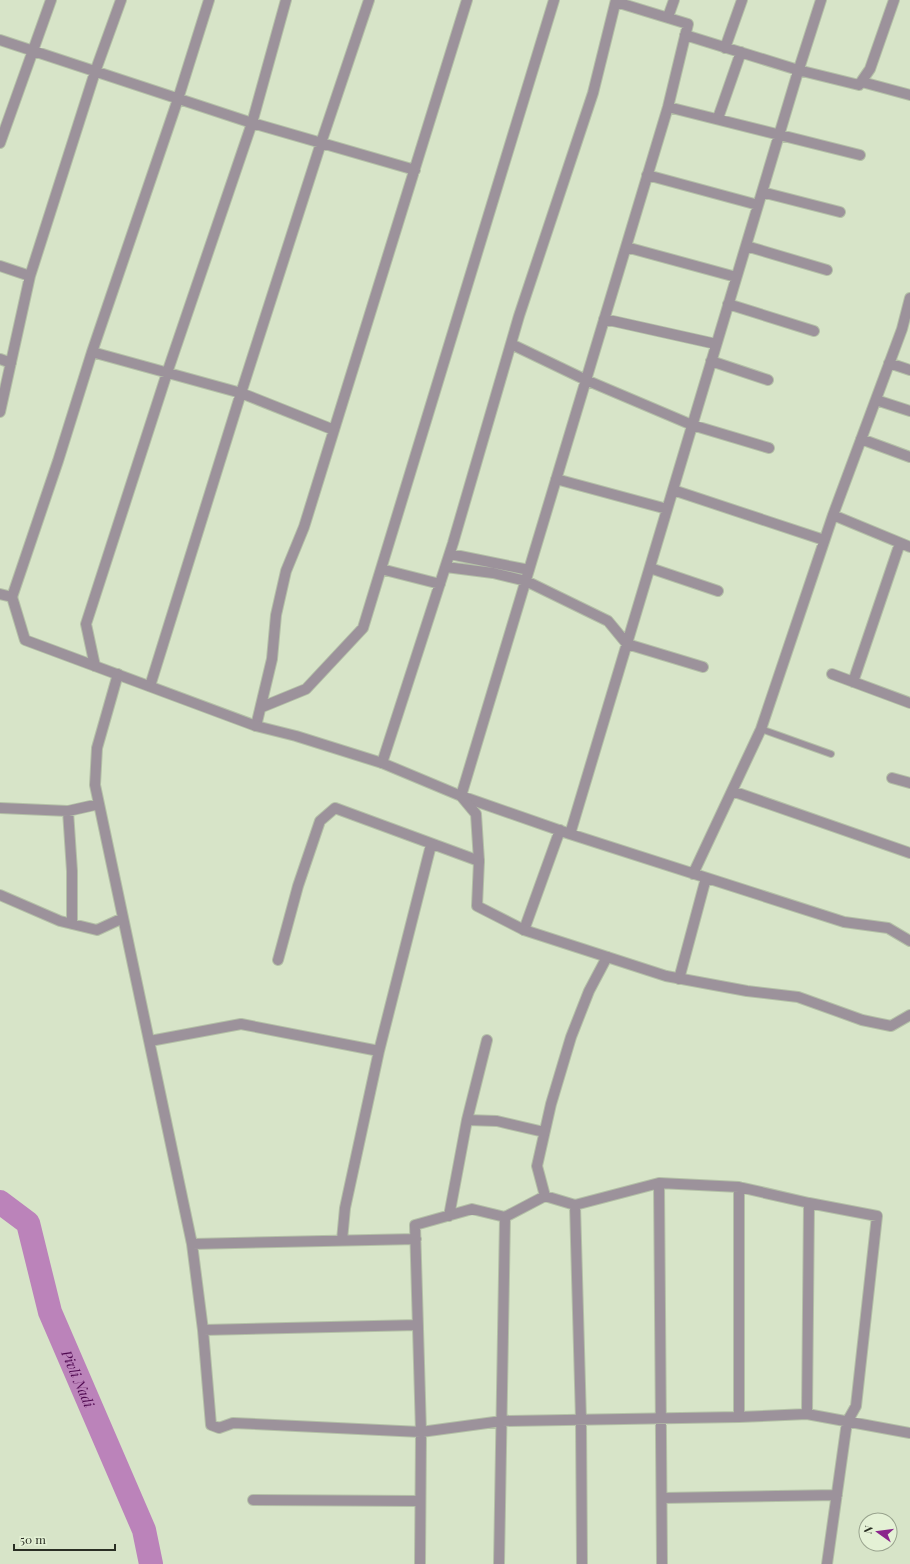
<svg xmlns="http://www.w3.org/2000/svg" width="910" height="1564" font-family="'Playfair Display',serif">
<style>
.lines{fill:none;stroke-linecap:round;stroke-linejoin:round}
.river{stroke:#bb83ba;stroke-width:24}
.service-casing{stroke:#b4c0a7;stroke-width:8}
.minor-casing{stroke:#b4c0a7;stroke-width:12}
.tertiary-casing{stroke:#b4c0a7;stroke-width:12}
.service{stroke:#9c929b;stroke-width:6}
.minor{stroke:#9c929b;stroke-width:10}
.tertiary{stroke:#9c929b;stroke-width:10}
.labels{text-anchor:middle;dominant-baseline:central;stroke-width:4;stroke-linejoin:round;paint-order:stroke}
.water-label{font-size:14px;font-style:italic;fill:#4f0850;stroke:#e4f1d5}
</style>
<rect width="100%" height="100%" fill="#d7e4c8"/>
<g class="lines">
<!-- river -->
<path class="river" id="s1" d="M0 1202 28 1223 50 1312 144 1530 151 1564"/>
<defs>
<path id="service" d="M761 729 831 754"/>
<path id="minor" d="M209 0 178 99 92 352 241 393 321 143 369 0
M616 2 688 24 668 107 461 796 570 834 844 922 888 928 910 941
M668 17 674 0
M685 35 798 70 859 85 870 69 894 0
M0 40 252 123 415 170
M725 48 742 0
M862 82 910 95
M668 107 860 155
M718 118 741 52
M0 143 51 0
M647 175 758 205
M762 192 840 212
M746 246 827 270
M626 247 736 277
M0 266 30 276 95 72 121 0
M728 304 814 331
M604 319 716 344
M511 344 586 380 692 425 769 448
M0 359 11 363
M711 361 768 380
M889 363 910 370
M876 400 910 411
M0 412 30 276
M861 439 910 457
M556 479 667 509
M673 490 824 540
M833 515 910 547
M450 554 529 570
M446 567 493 573 526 581 608 621 627 644 703 667
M650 568 718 591
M381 569 440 584
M12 597 58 461 92 352
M95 666 86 624 167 373 252 123 286 0
M118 674 97 748 95 785 192 1244 203 1330 211 1425 219 1428 233 1423 421 1432 420 1564
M832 674 910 703
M853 682 900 543
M150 686 241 393 334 430
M262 707 306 689 363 628 554 0
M256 726 272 659 276 615 286 571 304 527 467 0
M382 763 453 543 519 316 593 93 616 0
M892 778 910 783
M732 791 910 853
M0 808 68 811 99 804
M68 811 72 871V924
M570 834 797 75 821 0
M693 874 761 729 833 515 902 329 910 298
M0 895 60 921 97 930 123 918
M524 930 560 830
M278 960 298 886 320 821 335 808 479 861
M679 979 706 878
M150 1041 241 1024 379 1051
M467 1120 497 1121 544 1132
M659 1183 739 1187V1417
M739 1187 809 1203 807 1414
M545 1196 537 1166 551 1104 571 1037 589 991 607 957
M809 1203 877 1216 856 1406 847 1422 827 1564
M575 1205 659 1183 662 1564
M449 1216 467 1120 487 1040
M505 1217 545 1196 575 1205 581 1420 582 1564
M342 1240 345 1208 379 1051 431 845
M192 1244 416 1239
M203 1330 418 1325
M662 1498 837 1495
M253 1500 420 1501
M499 1564 505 1217 472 1209 415 1225 421 1432 502 1421 739 1417 807 1414 910 1433"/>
<path id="tertiary" d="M0 594 12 597 25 640 256 726 296 736 382 763 461 796 476 814 479 861 477 906 524 930 666 976 747 991 798 997 862 1020 891 1026 910 1015"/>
</defs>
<!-- service casing -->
<use href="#service" class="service-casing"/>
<!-- minor casing -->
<use href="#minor" class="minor-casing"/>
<!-- tertiary casing -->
<use href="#tertiary" class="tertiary-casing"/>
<!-- service -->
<use href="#service" class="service"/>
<!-- minor -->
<use href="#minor" class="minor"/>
<!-- tertiary -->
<use href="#tertiary" class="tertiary"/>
</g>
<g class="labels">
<!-- water labels -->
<g class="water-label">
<text stroke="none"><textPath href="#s1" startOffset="199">Pivli Nadi</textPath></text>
</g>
</g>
<!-- north arrow -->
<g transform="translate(878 1532) rotate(284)"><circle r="19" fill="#e4f1d5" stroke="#99a38e"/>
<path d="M0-3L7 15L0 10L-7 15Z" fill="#8a258c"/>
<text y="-6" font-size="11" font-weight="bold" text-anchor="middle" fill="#292e23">N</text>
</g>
<!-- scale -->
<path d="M14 1544v6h101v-6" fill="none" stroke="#292e23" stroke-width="2"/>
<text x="20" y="1544" font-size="12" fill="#292e23" stroke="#e4f1d5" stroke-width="3" paint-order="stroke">50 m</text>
</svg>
